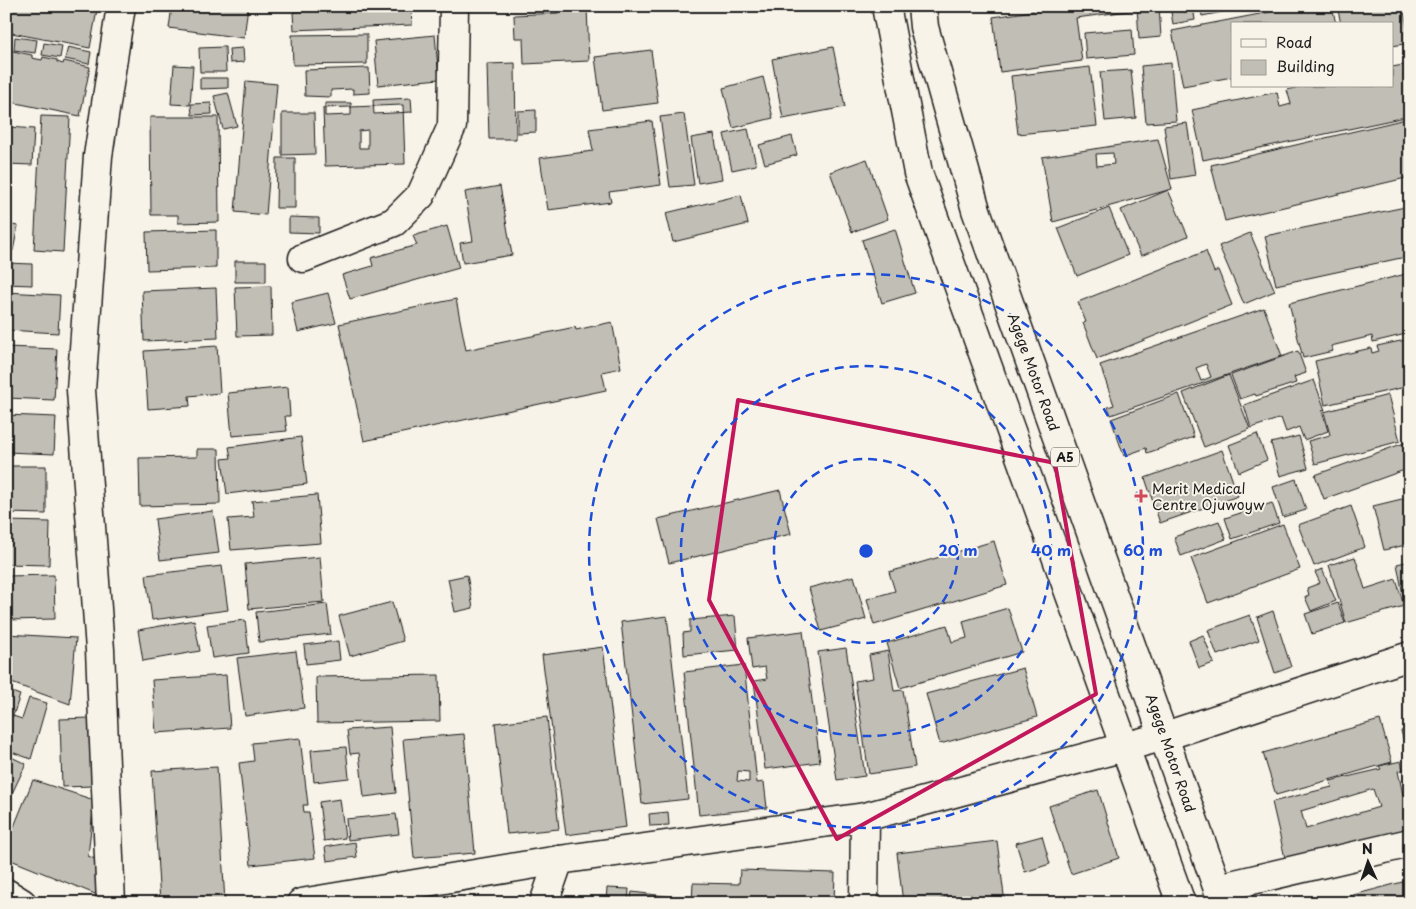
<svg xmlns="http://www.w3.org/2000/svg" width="1416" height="909" font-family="'Playpen Sans',sans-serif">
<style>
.building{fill:#c0beb5;stroke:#1c1c1c;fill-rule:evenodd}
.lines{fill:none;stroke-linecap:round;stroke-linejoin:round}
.street-casing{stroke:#1c1c1c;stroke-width:31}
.secondary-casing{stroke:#1c1c1c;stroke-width:31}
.highway-casing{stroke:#1c1c1c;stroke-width:31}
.street{stroke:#f7f3e8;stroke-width:28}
.secondary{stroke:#f7f3e8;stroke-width:28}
.highway{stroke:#f7f3e8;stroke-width:28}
.marked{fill:none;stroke:#c2185b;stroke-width:4;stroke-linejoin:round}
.ring{fill:none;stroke:#1d4ed8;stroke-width:2.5;stroke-dasharray:9 6}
.poi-dot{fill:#d1495b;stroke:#f7f3e8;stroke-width:2}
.labels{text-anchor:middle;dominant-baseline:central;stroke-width:4;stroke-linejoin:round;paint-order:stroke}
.shield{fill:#f7f3e8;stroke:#5e5c59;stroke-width:1}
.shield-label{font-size:12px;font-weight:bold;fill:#1c1c1c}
.street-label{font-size:14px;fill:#1c1c1c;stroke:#f7f3e8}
.poi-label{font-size:14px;fill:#1c1c1c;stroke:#f7f3e8;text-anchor:start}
.centre{fill:#1d4ed8;stroke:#f7f3e8;stroke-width:2.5}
.ring-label{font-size:15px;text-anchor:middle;font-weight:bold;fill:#1d4ed8;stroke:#f7f3e8;stroke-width:4;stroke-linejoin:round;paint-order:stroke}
</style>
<rect width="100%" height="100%" fill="#f7f3e8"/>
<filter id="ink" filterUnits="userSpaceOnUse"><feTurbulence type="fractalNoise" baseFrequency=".02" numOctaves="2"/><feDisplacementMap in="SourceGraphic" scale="10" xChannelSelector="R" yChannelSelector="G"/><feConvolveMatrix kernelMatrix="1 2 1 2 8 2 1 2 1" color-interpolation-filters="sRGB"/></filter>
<g filter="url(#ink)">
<!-- building -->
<path class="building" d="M6 6H75L97 10 90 48 6 32Z
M172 6H248L244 38 169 28Z
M298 6H357L298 9Z
M558 6H587L589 61 524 64 523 38H515L514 15 558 13Z
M1032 6H1136V10L1076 18 1082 61 1000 72 993 17 1033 11Z
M1137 6H1159L1161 37 1139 39Z
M1170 6H1193L1195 20 1173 24Z
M1200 6H1253L1202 16Z
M1301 6H1332L1336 24H1232V77L1183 86 1172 31Z
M1337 6H1403L1410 43 1392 46V24H1341Z
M411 7 412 25 294 30 293 12Z
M1132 29 1134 55 1086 59 1084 33Z
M367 34V64L293 65 292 35Z
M435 35 439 79 378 85 374 41Z
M15 37 37 40 35 53 14 50Z
M44 43 62 46 60 58 42 55Z
M68 47 91 52 89 64 65 59Z
M225 47 226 72H200L199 48Z
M833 47 845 107 783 119 772 59Z
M243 48 244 62 230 63 229 49Z
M8 50 32 55V58L42 60 43 57 57 60V62L63 64 64 61 90 67 80 116 6 101Z
M651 50 658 103 602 110 595 57Z
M515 63 516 139H489L487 64Z
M1171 63 1176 121 1146 123 1141 66Z
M1409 64 1410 116 1203 160 1192 110 1277 92 1280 107 1291 104 1287 90 1303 86H1392V67Z
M174 65 193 66 190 105 171 104Z
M1090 67 1097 126 1018 134 1011 76Z
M369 68 370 93 353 94V89L331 90V97L305 96 304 70Z
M1131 70 1136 118 1105 121 1100 72Z
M763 77 773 118 733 128 723 88Z
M200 78H228V88L200 89Z
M246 81 277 84 266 215 235 212Z
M228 93 237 126 223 129 214 96Z
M411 98 412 112 374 114 373 100Z
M211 103 212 114 192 115 191 104Z
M325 103H351V115L325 116Z
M403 105 405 164 325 166 323 108ZM368 130V148H359V131Z
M536 110V132L518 133V111Z
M282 113H314L315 154 282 155Z
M684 114 694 185 670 187 660 117Z
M41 116 70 117 63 252 34 250Z
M150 117H218L219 222 178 223V215H151Z
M1410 118V177L1225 221 1211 165Z
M652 121 661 185 609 192 611 202 548 210 540 158 593 151 589 129Z
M1187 123 1195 175 1171 179 1164 126Z
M10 127 34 129 32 165 6 164V143H9Z
M748 129 756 165 732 170 724 134Z
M714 134 722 179 698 183 691 138Z
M792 136 797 155 765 164 759 145Z
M1158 139 1172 189 1053 222 1042 157ZM1113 153 1114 164 1097 166 1096 154Z
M277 158H295V208H276Z
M867 159 888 219 852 232 830 172Z
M500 186 512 255 463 263 460 243 473 241 465 192Z
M1168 190 1188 236 1141 256 1121 210Z
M741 195 748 224 673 242 666 213Z
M1410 206V256L1276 285 1265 236Z
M1109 208 1128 255 1077 276 1058 228Z
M289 217 319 218V233L289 232Z
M6 224 18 226 13 251 6 250Z
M447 226 459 268 350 299 342 275 373 266 371 258 417 245 413 236Z
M895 229 915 293 882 303 862 240Z
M216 230V268L147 270 146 232Z
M1250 233 1275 291 1244 304 1219 246Z
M1206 251 1214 272 1218 270 1232 305 1097 359 1083 323 1086 322 1078 302Z
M235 261H266V282H235Z
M6 263 32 264V285L6 284Z
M1410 273V333L1373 342 1372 336 1331 346 1333 351 1303 358 1289 303Z
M271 286 272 335 237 336 235 287Z
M216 288 218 338 144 341 142 291Z
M6 292 60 295 58 333 6 330Z
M328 293 336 323 298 332 291 302Z
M456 299 466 350 575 327 576 330 612 322 621 368 602 372 606 390 364 441 339 324Z
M1264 308 1282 356 1111 415 1108 407 1114 405 1100 365ZM1206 364 1211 377 1201 381 1196 368Z
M1410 339V386L1325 405 1315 361 1371 348 1372 353 1379 351 1377 346Z
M217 346 220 393 189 396 190 406 148 409 144 351Z
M6 347 57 349 54 400 6 398Z
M1298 351 1306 373 1294 377 1296 383 1256 396 1255 394 1240 399 1231 375Z
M1229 375 1250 429 1204 447 1183 393Z
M1314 380 1325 410 1322 411 1328 431 1304 440 1299 427 1286 432 1281 418 1251 428 1244 405Z
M288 387 290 416H285L287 431 232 436 228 393Z
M1179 394 1194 437 1147 453 1146 448 1124 456 1111 419Z
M1388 395 1400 441 1315 464 1308 441 1330 435 1324 412Z
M6 415 56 417 54 454 6 452Z
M1257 434 1267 460 1239 472 1229 445Z
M1299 436 1308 468 1280 476 1271 443Z
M301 437 307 484 227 494 222 459 231 458 229 447Z
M1410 441V468L1324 499 1315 475Z
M197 449H219L220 504 140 506 139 458 197 457Z
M1222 450 1238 496 1160 523 1145 478Z
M6 466H46V514L6 513Z
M1296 479 1306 510 1283 517 1273 487Z
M780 490 791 534 669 563 658 519Z
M317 495 321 543 231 550 228 519 254 517 252 501Z
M1410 497V544L1384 550 1373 506Z
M1272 503 1279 523 1232 539 1225 518Z
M1351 506 1365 547 1314 566 1298 525Z
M213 511 219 553 160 560 155 519Z
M6 521 50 522 49 565 6 564Z
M1219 521 1226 539 1181 556 1174 537Z
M1283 524 1300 569 1208 603 1191 558Z
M994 541 1007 585 874 625 867 599 895 591 889 572Z
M320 557 324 602 249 609 245 564Z
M1355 557 1365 589 1396 579 1404 606 1346 623 1329 565Z
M1410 561V615L1407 616 1397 564Z
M222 566 228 610 152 620 146 575Z
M1322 569 1336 601 1311 611 1305 597 1309 595 1307 588 1320 583 1315 572Z
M54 575 55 619 6 620V576Z
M467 575 473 608 455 612 448 579Z
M854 576 866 619 821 631 809 588Z
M392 602 403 641 350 656 339 616Z
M1338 603 1345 623 1312 634 1305 614Z
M327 604 331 634 259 642 256 612Z
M1008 608 1022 652 900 688 887 643 947 625 952 642 967 638 963 621Z
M1273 611 1291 667 1275 673 1257 617Z
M1250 615 1259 640 1217 655 1208 630Z
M667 616 688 799 642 804 621 622Z
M735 616 738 650 684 655 683 633 690 632V620Z
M194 620 200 651 143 661 138 630Z
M245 620 249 653 212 658 207 625Z
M803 631 820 762 765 769 754 681 767 679 765 667 752 669 748 638Z
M6 634 76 638 70 704 6 681Z
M1203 635 1214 663 1199 668 1189 641Z
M338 641 340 660 306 664 304 645Z
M603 647 626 827 566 835 542 655Z
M846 648 865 776 837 780 818 652Z
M296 651 304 708 245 716 237 658Z
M888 651 894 691 903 690 915 767 869 774 855 681 873 678 869 655Z
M744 665 757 783 764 782 767 808 699 815 684 672ZM738 771 749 772V782L737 781Z
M1023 668 1037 717 940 744 926 694Z
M226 675 230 728 156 733 152 680Z
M439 675 440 721 317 723 316 677Z
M6 690 20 695 13 716 22 719 29 698 47 703 31 759 6 750Z
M547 717 559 829 507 834 495 723Z
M90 718 93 786 62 787 60 719Z
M1380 720 1392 762 1276 795 1263 753Z
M390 727 396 793 364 797 359 753 350 754 347 730Z
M1410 728V760H1409L1401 731Z
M464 734 475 853 414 858 403 739Z
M300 738 308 805H303L304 812H309L315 858 251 865 239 763 254 761 252 743Z
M346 747 349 778 314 782 311 750Z
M7 755 26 764 6 806V757Z
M1401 761 1403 770 1398 771 1403 795 1408 793 1410 803V828L1285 858 1272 802 1332 787 1330 781 1381 769 1379 766ZM1373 789 1379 807 1306 829 1301 811Z
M217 767 225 903H160L152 771Z
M33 780 94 800 88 856 107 864 95 894 6 858V846Z
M1098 790 1119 858 1071 874 1049 806Z
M340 799 345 838 324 841 319 802Z
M668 812 669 825 650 826 649 814Z
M396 814 399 834 348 840 346 819Z
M1042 836 1050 864 1025 872 1016 843Z
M997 841 1005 903H973L972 895 941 898 942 903H903L897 853Z
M355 842 357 857 327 861 325 847Z
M740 870 835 873 834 903H692L693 883 739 884Z
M1410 880V903H1323Z
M607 888 629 889 628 903 606 902Z
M632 892 673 897 672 903H630Z
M446 900V903H414V902Z
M461 900H486V903H461Z"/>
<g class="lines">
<defs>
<path id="street" d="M303 258 394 222 421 195 452 126 454 6
M1218 888 1410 843
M111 903 100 650 81 390 98 156 121 6
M544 903 559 860
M864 903 865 817"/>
<path id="secondary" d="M6 893 22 903
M301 903 559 860 865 817 1165 736 1410 656"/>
<path id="highway" d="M886 6 918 173 1181 903
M922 6 924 27 976 210 1223 903"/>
</defs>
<!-- street casing -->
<use href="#street" class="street-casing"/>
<!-- secondary casing -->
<use href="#secondary" class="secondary-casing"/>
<!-- highway casing -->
<use href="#highway" class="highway-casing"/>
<!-- street -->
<use href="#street" class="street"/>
<!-- secondary -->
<use href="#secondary" class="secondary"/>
<!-- highway -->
<use href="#highway" class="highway"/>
</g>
</g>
<!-- marked area -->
<path class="marked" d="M738 400 1055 463 1096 694 837 839 709 600Z"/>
<!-- distance rings -->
<g class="ring">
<circle cx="866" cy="551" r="92"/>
<circle cx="866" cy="551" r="185"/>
<circle cx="866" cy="551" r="277"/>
</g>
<!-- markers -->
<path class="poi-dot" d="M1138.5 488.5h5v5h5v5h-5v5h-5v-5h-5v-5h5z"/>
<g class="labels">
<!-- shield labels -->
<rect class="shield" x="1051" y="447.5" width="28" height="19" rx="4"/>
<g class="shield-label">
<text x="1065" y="457">A5</text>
</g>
<!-- street labels -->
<g class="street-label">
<text transform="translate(1034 372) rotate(70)">Agege Motor Road</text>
<text transform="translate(1171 753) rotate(71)">Agege Motor Road</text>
</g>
<!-- poi labels -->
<g class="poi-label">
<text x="1152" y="488">Merit Medical<tspan x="1152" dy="16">Centre Ojuwoyw</tspan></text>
</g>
</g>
<circle cx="866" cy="551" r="8" class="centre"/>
<g class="ring-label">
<text x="958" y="556">20 m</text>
<text x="1051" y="556">40 m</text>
<text x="1143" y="556">60 m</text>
</g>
<!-- margin -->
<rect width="1416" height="909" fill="none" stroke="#f7f3e8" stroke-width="25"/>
<rect x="12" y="12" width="1391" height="884" fill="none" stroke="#1c1c1c" stroke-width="2" filter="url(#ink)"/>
<!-- legend -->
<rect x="1231" y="22" width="162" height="65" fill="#f7f3e8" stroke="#9f9d96"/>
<rect x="1241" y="39" width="25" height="8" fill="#f7f3e8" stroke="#9f9d96"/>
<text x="1276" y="48" font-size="15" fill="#1c1c1c">Road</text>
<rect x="1241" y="60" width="25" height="15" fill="#c0beb5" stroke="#9f9d96"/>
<text x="1276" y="72" font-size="15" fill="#1c1c1c">Building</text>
<!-- north arrow -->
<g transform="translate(1368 862) rotate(357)" stroke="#f7f3e8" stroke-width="4" paint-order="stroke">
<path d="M0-4L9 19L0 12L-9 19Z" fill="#1c1c1c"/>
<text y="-8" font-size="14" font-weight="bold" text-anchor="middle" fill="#1c1c1c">N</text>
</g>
</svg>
